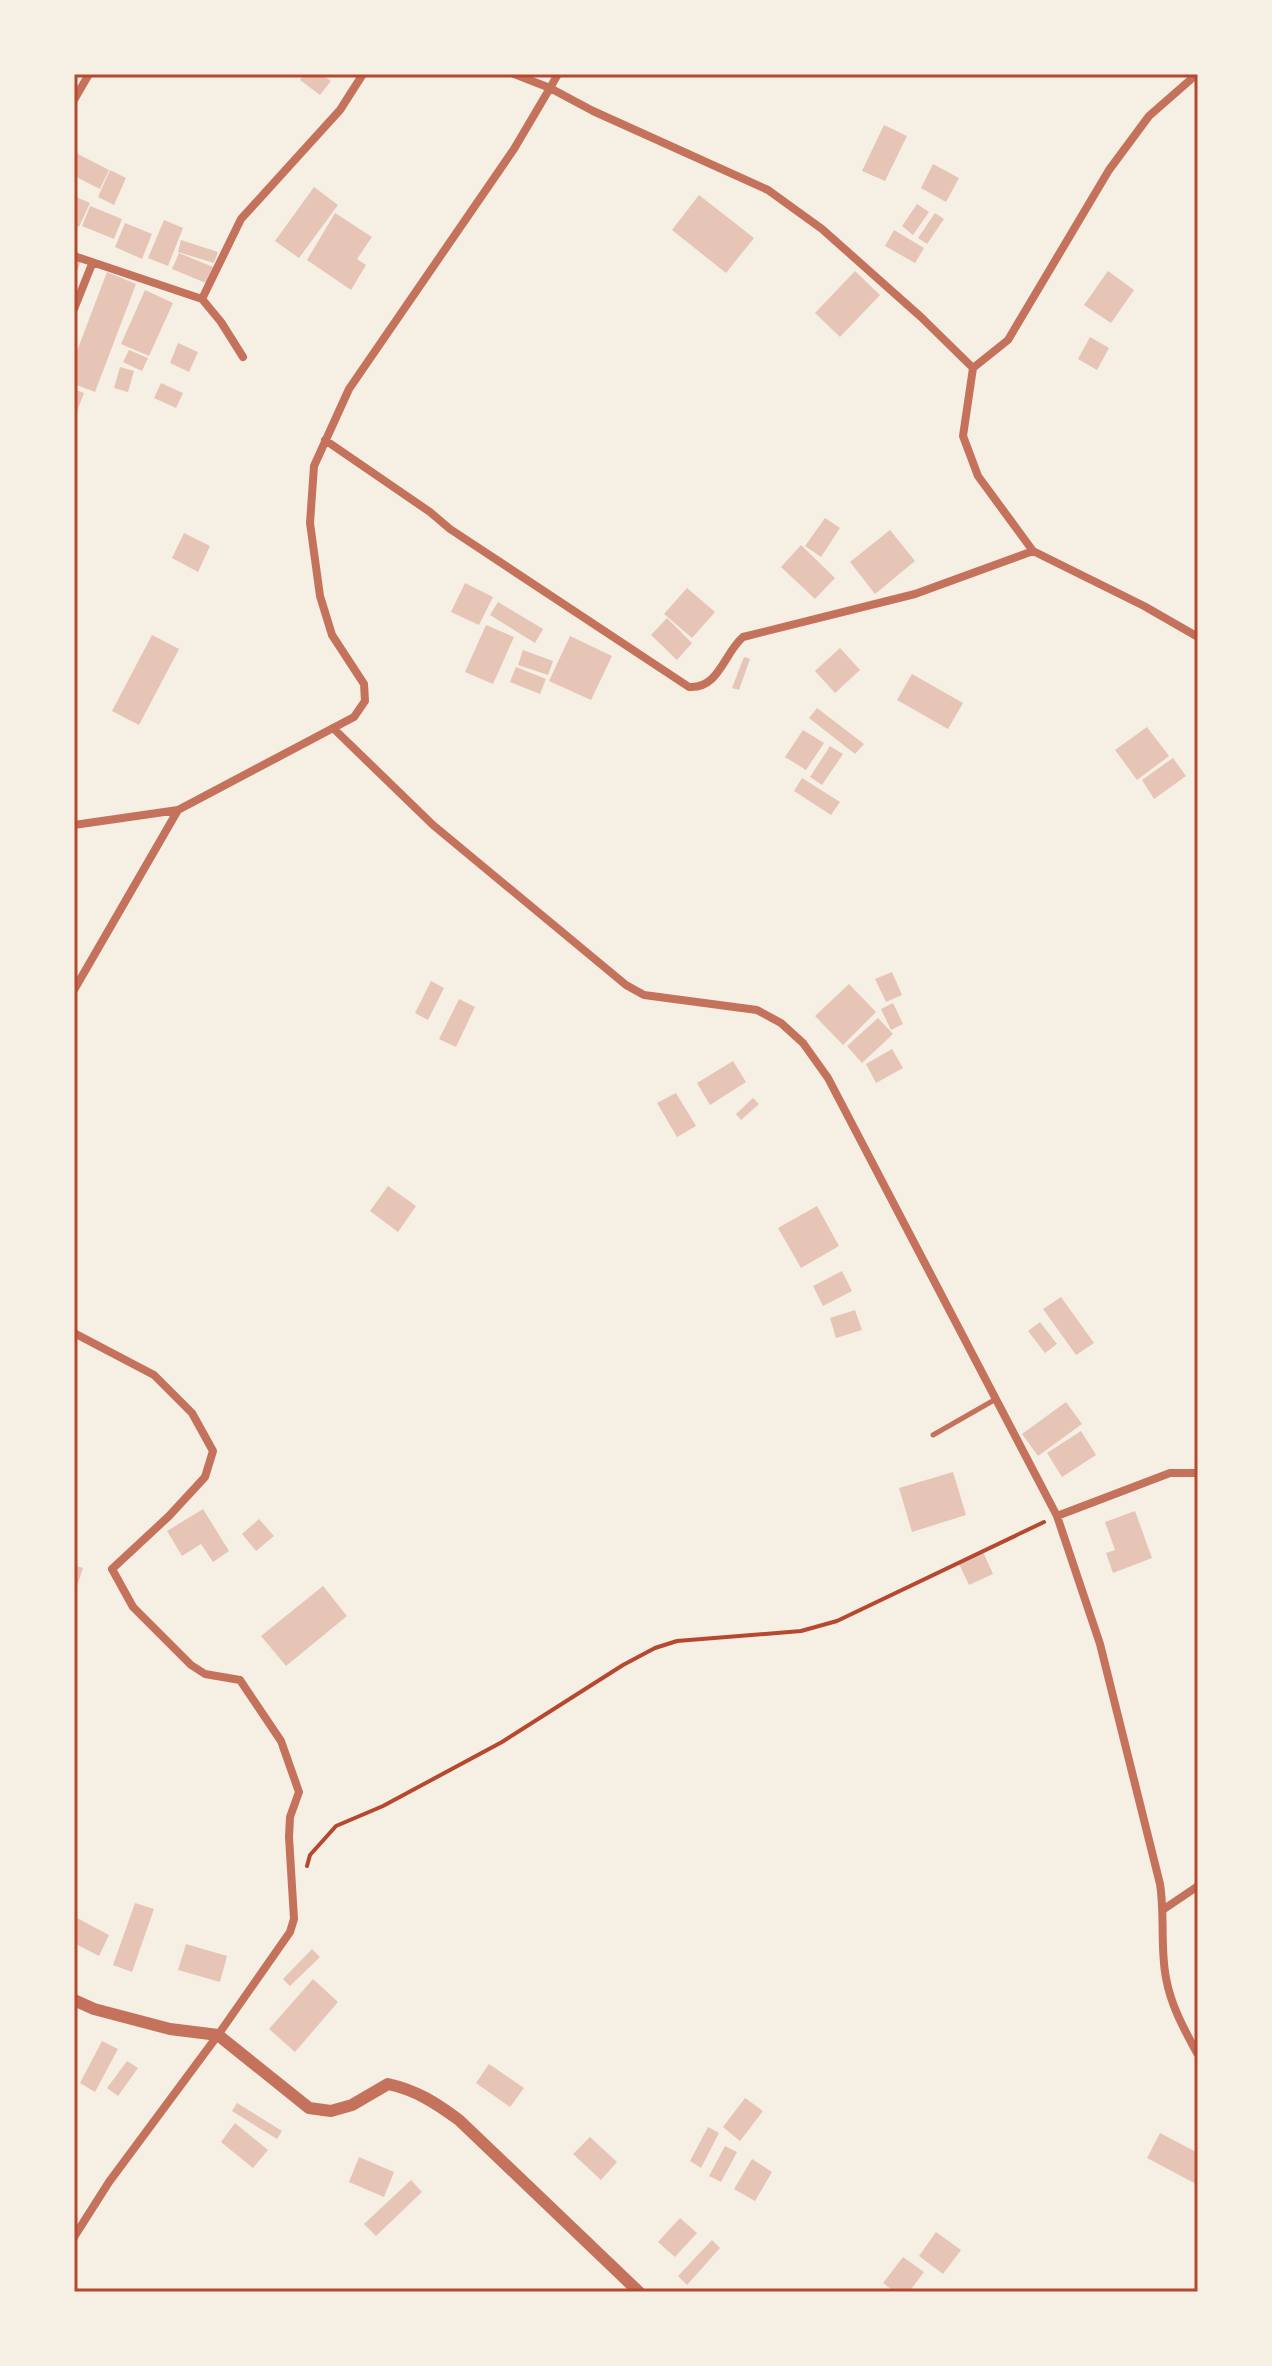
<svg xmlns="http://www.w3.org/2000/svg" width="1272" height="2366" font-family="'Varela Round',sans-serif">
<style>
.building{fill:#e6c5b7}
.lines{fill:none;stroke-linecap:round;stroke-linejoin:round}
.path{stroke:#b5482f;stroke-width:4}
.service{stroke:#c5725c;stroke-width:5}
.minor{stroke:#c5725c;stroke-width:8}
.tertiary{stroke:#c5725c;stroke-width:12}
.neatline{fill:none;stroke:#b5482f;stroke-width:3}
</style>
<rect width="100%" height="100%" fill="#f6efe4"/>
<!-- building -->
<path class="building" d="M304 74H321L331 81 320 95 300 80Z
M884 125 907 136 885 181 862 171Z
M74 152 109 170 100 189 76 177 74 182Z
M933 164 959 178 946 202 921 188Z
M110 170 126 178 114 205 98 197Z
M314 187 338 205 299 258 275 241Z
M699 195 754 238 726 273 672 230Z
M74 196 90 203 79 227 74 224Z
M917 204 929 212 913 235 902 226Z
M90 206 122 219 114 239 82 226Z
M335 213 372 237 357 259 366 265 351 290 307 260Z
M935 213 944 219 927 244 918 238Z
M164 220 183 228 168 266 148 258Z
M125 223 152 234 142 259 115 247Z
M894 230 924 248 915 263 885 246Z
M181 240 218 252 214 263 178 252Z
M179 253 213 267 206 283 172 269Z
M74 259 81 261 74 279Z
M855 271 880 295 840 337 815 313Z
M1108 271 1134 290 1111 323 1084 305Z
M107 272 136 284 95 392 74 384V359Z
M145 290 173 303 149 356 121 344Z
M1090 337 1109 348 1097 370 1078 359Z
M178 343 198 352 189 372 170 363Z
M129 350 148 358 142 371 123 362Z
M120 367 134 371 128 392 114 388Z
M161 383 183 393 176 408 154 398Z
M74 389 84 393 74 419Z
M825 518 840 528 821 557 805 546Z
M890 530 915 561 875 594 850 562Z
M184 533 210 546 198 572 172 558Z
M801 545 835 578 815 599 781 567Z
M465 583 493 597 479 625 451 612Z
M687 588 715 612 692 638 664 614Z
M498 602 543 629 535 643 490 615Z
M667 618 692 643 677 660 651 635Z
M486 625 514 637 493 684 465 672Z
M152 635 179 649 139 725 112 711Z
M570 636 612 656 591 700 549 681Z
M840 648 860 670 835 693 815 671Z
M523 650 553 661 548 675 518 665Z
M744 657 750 659 739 690 732 688Z
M516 667 546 679 540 694 510 682Z
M912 674 963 703 948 729 897 700Z
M817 708 864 744 855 754 809 718Z
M1147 727 1169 756 1137 780 1115 750Z
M803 730 824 743 806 770 785 757Z
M830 746 843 754 822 785 810 777Z
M1173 758 1186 776 1154 799 1142 780Z
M802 778 840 802 831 815 794 791Z
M892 972 902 995 886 1002 875 979Z
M431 981 444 988 428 1020 415 1013Z
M849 984 876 1012 843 1045 815 1016Z
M459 999 475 1007 456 1047 439 1039Z
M893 1003 903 1024 891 1030 881 1009Z
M878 1018 893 1034 862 1063 847 1046Z
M892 1049 903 1068 876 1083 866 1064Z
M733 1061 746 1082 710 1105 697 1083Z
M676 1093 696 1126 677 1137 657 1103Z
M753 1098 759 1104 741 1120 736 1114Z
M388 1186 416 1206 398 1232 370 1211Z
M817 1206 839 1246 801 1268 778 1228Z
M842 1271 852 1291 823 1306 813 1286Z
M1061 1297 1094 1343 1076 1355 1043 1309Z
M855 1310 862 1330 836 1338 830 1318Z
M1040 1322 1057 1344 1045 1353 1028 1331Z
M1066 1402 1082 1424 1038 1456 1022 1434Z
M1081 1431 1096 1455 1062 1477 1047 1453Z
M953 1472 966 1515 912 1532 899 1488Z
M203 1509 229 1551 213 1562 201 1544 182 1556 167 1531Z
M1135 1511 1152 1558 1113 1573 1106 1553 1115 1550 1105 1522Z
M259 1519 274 1536 256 1551 242 1534Z
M983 1552 993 1574 969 1585 959 1564Z
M74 1565 83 1568 75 1592H74Z
M323 1586 347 1616 286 1666 261 1636Z
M135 1903 154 1909 132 1972 113 1965Z
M77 1918 109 1935 99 1956 74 1943V1923Z
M186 1944 227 1956 220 1982 178 1970Z
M312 1949 320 1957 290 1986 283 1979Z
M313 1979 338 2002 295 2052 269 2029Z
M102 2041 118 2049 95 2092 80 2083Z
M127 2061 138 2068 118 2096 107 2088Z
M489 2064 524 2088 510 2107 476 2083Z
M745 2098 763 2111 740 2141 723 2127Z
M237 2103 282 2131 277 2139 232 2111Z
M235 2123 268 2150 253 2168 221 2142Z
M708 2127 719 2133 701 2168 690 2161Z
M1160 2133 1198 2153V2185L1147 2158Z
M590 2137 617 2162 601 2180 573 2154Z
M725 2146 737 2152 721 2182 709 2176Z
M359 2157 394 2172 384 2197 349 2182Z
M752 2159 772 2172 755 2201 734 2189Z
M411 2180 422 2192 376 2236 364 2224Z
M680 2218 697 2233 675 2257 658 2242Z
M936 2232 961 2250 943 2274 919 2256Z
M712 2240 720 2248 687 2285 678 2276Z
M903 2257 924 2272 909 2292H895L883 2283Z"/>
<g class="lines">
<!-- path -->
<path class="path" d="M307 1866 310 1855 336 1826 383 1806 502 1742 623 1665 655 1648 677 1641 801 1631 837 1621 1044 1522"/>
<!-- service -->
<path class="service" d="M933 1435 996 1399"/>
<!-- minor -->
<path class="minor" d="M514 74 550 88 558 74
M1197 74 1149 116 1109 170 1008 340 973 368 963 436 978 476 1033 551 1144 606 1198 637
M74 100 89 74
M74 256 202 299
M74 309 92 264
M243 357 221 322 202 299 241 219 340 110 363 74
M325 440 430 512 450 529 689 687C719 689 724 653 743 637L915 594 1033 551
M333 728 433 825 626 985 644 995 757 1010 781 1023 803 1043 828 1078 1057 1516 1100 1644 1160 1884C1165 1915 1160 1948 1166 1978 1171 2006 1184 2029 1197 2053
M74 825 178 810 354 717 365 701 364 684 332 635 320 596 310 523 314 466 349 389 514 149 550 88 593 111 768 190 822 229 921 317 973 368
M74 990 178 810
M74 1333 154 1375 192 1413 213 1451 205 1477 169 1516 112 1569 133 1607 191 1665 205 1674 240 1680 281 1741 299 1792 290 1817 289 1837 294 1919 290 1932 218 2035 109 2182 74 2237
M1057 1516 1170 1473H1198
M1164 1909 1198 1886"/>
<!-- tertiary -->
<path class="tertiary" d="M74 2000 94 2009 170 2029 218 2035 309 2108 331 2111 352 2105 388 2084C416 2090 436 2103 459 2120L639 2292"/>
</g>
<!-- border -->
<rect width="1272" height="2366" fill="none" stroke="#f6efe4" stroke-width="152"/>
<rect x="76" y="76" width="1120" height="2214" class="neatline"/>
</svg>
